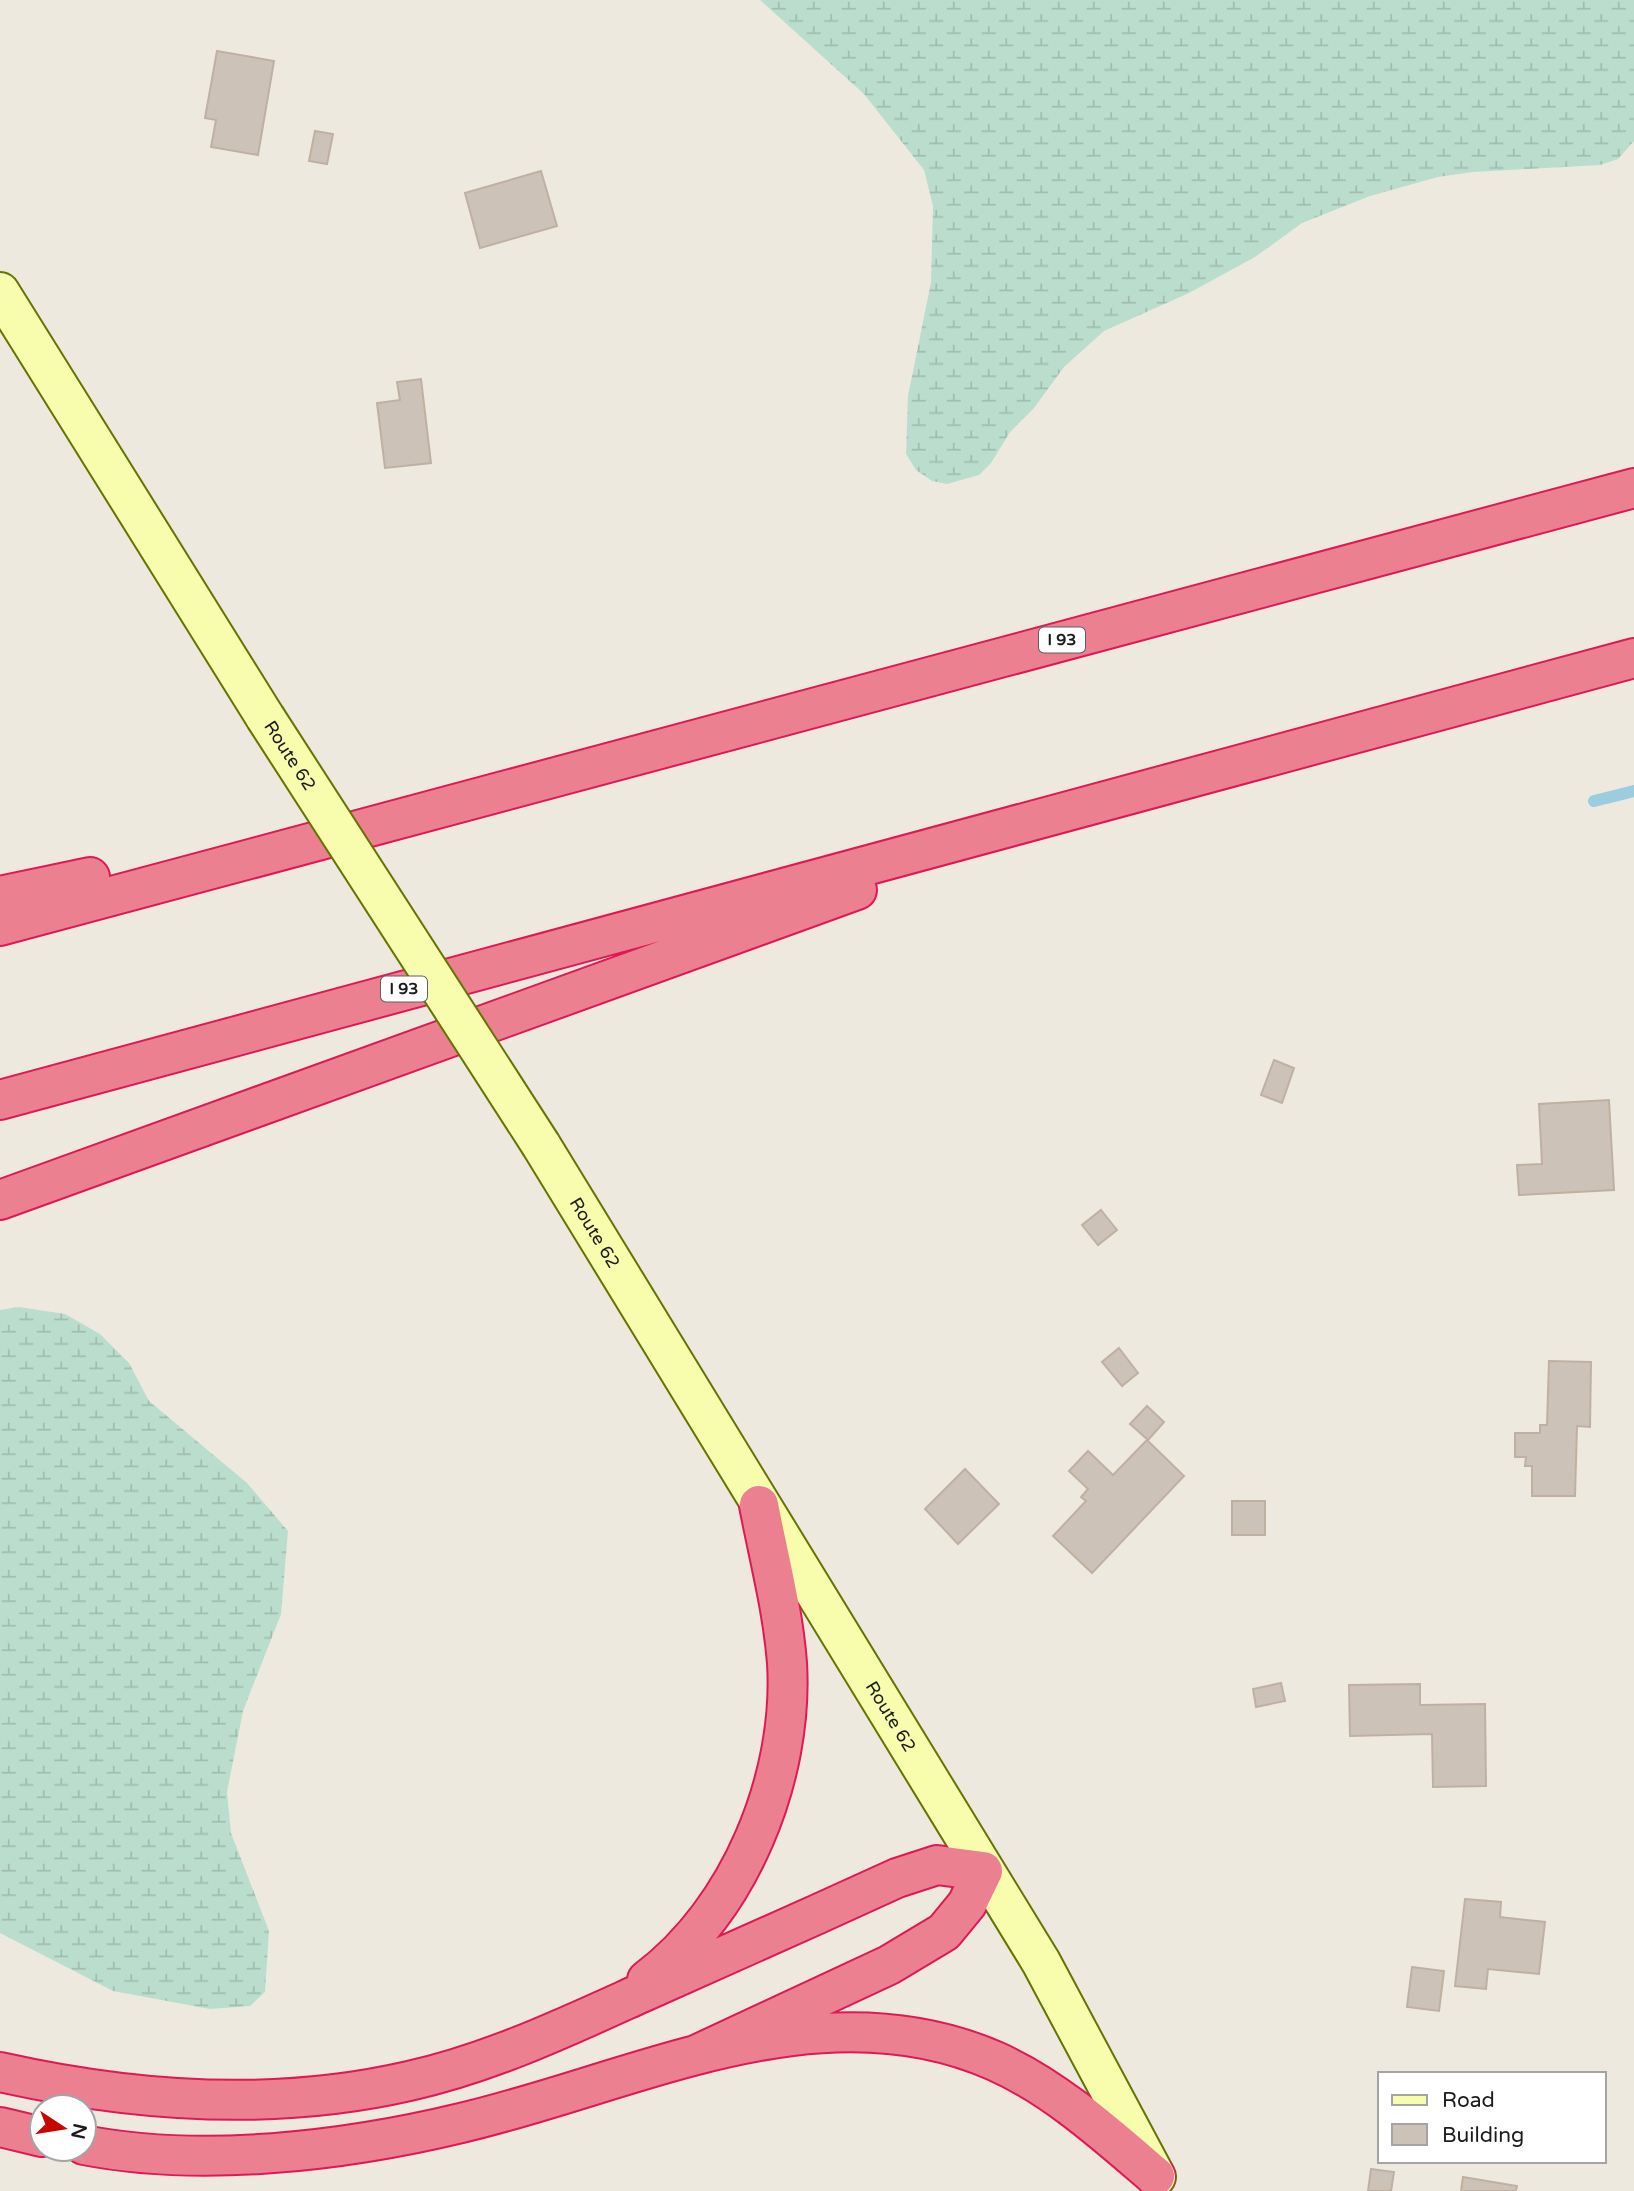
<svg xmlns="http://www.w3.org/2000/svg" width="1634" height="2191" font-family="'Varela Round',sans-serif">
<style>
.wetland{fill:url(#wetland-marsh)}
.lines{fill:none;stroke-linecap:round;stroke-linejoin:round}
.stream{stroke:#9ccddf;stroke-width:12}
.building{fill:#cdc2b8;stroke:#c0b0a1;stroke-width:2}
.secondary-casing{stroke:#637400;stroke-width:42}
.motorway-casing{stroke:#e01856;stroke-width:42}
.secondary{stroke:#f7fdad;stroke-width:38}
.motorway{stroke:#eb8091;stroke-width:38}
.secondary-bridge-casing{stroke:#637400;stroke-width:42;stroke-linecap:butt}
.secondary-bridge{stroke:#f7fdad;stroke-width:38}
.labels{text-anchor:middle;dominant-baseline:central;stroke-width:6;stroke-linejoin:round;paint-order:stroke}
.shield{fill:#fff;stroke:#5f5f5f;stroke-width:2}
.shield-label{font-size:16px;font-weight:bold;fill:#1b1b1b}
.street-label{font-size:18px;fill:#1b1b1b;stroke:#fff}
</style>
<defs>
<pattern id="wetland-marsh" width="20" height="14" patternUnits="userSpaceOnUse" patternTransform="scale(1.75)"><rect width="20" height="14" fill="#bbddce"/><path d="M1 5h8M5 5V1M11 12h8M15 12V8" fill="none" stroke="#a0bdb0"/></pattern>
</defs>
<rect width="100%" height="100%" fill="#ede9df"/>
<!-- wetland -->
<path class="wetland" d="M760 0H1634V141L1618 159 1600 165 1473 172 1438 177 1370 196 1302 223 1255 257 1189 293 1104 331 1064 367 1034 408 1010 432 991 463 979 475 947 484 932 481 916 470 906 454 908 396 931 282 933 206 924 170 864 94Z
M19 1307 65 1314 100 1334 129 1363 149 1401 247 1483 288 1531 281 1614 243 1711 227 1792 231 1833 269 1931 265 1992 250 2006 210 2009 113 1991 0 1933V1310Z"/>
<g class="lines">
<!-- stream -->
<path class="stream" d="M1594 801 1634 791"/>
</g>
<!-- building -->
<path class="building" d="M217 51 274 61 258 155 211 147 216 120 205 118Z
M315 131 333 134 327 164 309 161Z
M541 171 557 226 480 248 465 193Z
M421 379 431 463 385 468 377 403 400 400 397 382Z
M1274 1060 1294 1068 1282 1103 1261 1095Z
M1609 1100 1614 1190 1519 1195 1517 1165 1542 1164 1539 1104Z
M1101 1210 1117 1230 1098 1245 1082 1225Z
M1119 1348 1138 1373 1122 1386 1102 1362Z
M1549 1361 1591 1362 1590 1427 1577 1426 1575 1496H1532V1466H1525L1526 1457H1515V1433H1540V1425H1547Z
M1147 1406 1164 1422 1148 1440 1130 1424Z
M1147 1440 1184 1476 1092 1573 1053 1536 1086 1501 1081 1497 1088 1489 1069 1471 1088 1451 1113 1475Z
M965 1469 999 1504 958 1544 925 1509Z
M1232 1501H1265V1535H1232Z
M1281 1683 1285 1701 1256 1707 1253 1689Z
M1420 1684V1705L1485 1704 1486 1786 1433 1787 1432 1734 1350 1736 1349 1685Z
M1465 1899 1501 1902 1500 1917 1545 1922 1539 1974 1488 1969 1486 1989 1455 1986Z
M1412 1967 1444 1971 1439 2011 1407 2007Z
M1371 2169 1394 2172 1391 2191H1368Z
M1463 2177 1517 2186 1516 2191H1461Z"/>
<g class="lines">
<defs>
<g id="secondary">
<path d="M0 292 265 717"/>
<path id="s1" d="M541 1145 1041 1962 1156 2177"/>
</g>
<path id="motorway" d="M0 896 90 877
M0 926 1634 488
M0 1100 1634 658
M0 1200 857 890
M647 1980C740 1910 794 1777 787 1663 783 1610 769 1557 759 1505
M0 2072C134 2102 274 2112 409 2081 490 2063 566 2027 641 1993 727 1955 812 1917 897 1878L937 1865 983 1871 967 1904 944 1932 889 1965 698 2054
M0 2127 42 2137
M84 2145C201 2168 345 2151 461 2123 633 2083 818 1983 995 2061 1054 2087 1106 2134 1155 2176"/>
</defs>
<!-- secondary casing -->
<use href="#secondary" class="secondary-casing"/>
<!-- motorway casing -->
<use href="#motorway" class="motorway-casing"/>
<!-- secondary -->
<use href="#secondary" class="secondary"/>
<!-- motorway -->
<use href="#motorway" class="motorway"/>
<defs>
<g id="secondary-bridge">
<path id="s2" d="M265 717 541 1145"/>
</g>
</defs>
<!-- secondary-bridge casing -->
<use href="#secondary-bridge" class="secondary-bridge-casing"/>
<!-- secondary-bridge -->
<use href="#secondary-bridge" class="secondary-bridge"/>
</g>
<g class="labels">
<!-- shield labels -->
<g class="shield">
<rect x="1039" y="627.5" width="46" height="25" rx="5"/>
<rect x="381" y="976.5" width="46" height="25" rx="5"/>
</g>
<g class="shield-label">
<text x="1062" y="640">I 93</text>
<text x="404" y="989">I 93</text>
</g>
<!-- street labels -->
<g class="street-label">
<text stroke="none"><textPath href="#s2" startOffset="46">Route 62</textPath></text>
<text stroke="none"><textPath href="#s1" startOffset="103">Route 62</textPath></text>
<text stroke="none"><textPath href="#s1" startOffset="670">Route 62</textPath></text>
</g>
</g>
<!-- legend -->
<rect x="1378" y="2072" width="228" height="91" fill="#ffffff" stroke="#a4a4a4" stroke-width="2"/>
<rect x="1392" y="2095" width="35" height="10" fill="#f7fdad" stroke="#a4a4a4" stroke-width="2"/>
<text x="1442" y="2107" font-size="21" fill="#1b1b1b">Road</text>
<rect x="1392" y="2124" width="35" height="21" fill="#cdc2b8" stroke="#a4a4a4" stroke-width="2"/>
<text x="1442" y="2142" font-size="21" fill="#1b1b1b">Building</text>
<!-- north arrow -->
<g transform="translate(63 2128) rotate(102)"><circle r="33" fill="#ffffff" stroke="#a4a4a4" stroke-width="2"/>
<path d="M0-5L12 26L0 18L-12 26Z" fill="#c60700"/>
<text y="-10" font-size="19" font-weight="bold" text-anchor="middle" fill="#1b1b1b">N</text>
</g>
</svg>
